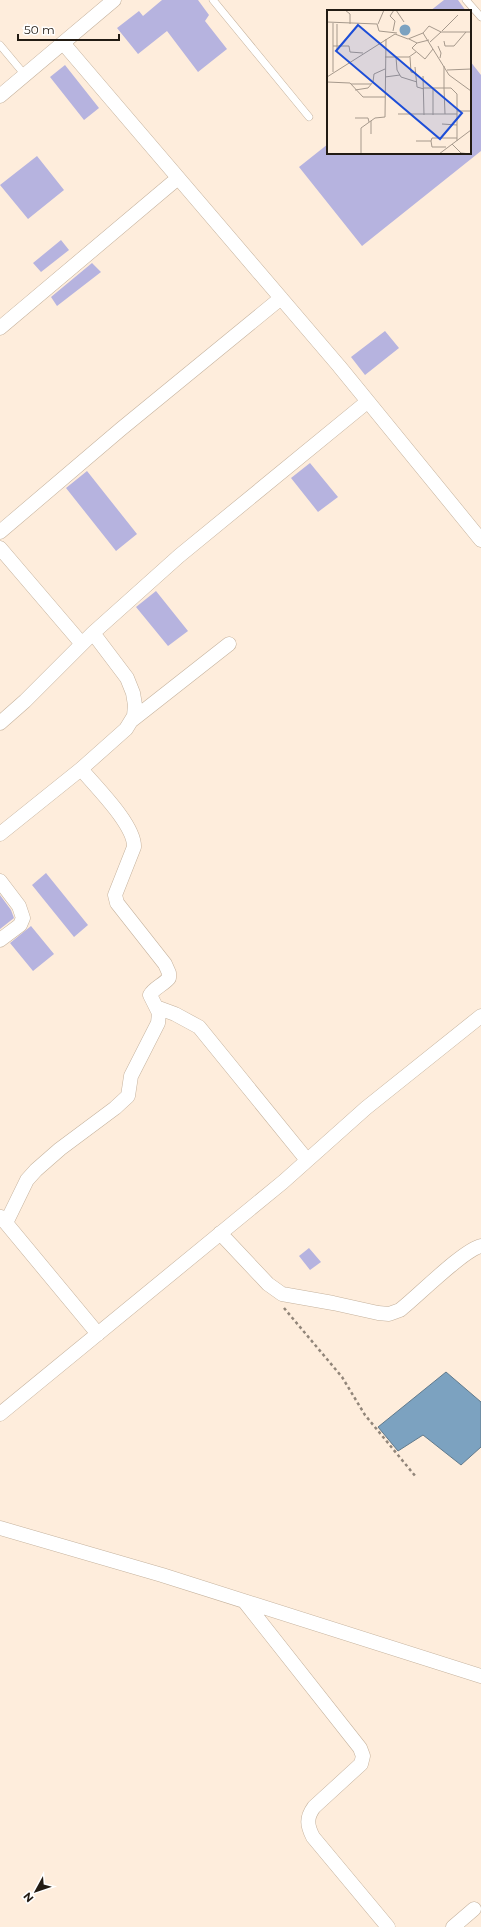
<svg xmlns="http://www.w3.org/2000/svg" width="481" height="1927" font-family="Montserrat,sans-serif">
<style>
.water{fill:#7ca2c0;stroke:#617a8c}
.building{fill:#b6b3df}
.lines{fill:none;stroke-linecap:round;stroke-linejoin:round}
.lane-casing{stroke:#c5b29d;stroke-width:8}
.street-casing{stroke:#c5b29d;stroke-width:15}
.path{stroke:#918579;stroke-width:2.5;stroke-dasharray:3 3;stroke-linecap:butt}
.lane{stroke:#fff;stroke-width:7}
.street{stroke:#fff;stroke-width:14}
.inset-road{fill:none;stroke:#a6998c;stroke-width:1}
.view{fill:#1d4ed8;fill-opacity:0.15;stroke:#1d4ed8;stroke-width:2}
.inset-edge{fill:none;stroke:#221b13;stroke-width:2}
</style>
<rect width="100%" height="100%" fill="#feeddc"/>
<!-- water -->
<path class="water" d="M446 1372 481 1402V1447L461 1465 423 1435 398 1451 378 1427Z"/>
<!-- building -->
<path class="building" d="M162 0H198L209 15 205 21 227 49 198 72 167 31 138 54 117 28 139 11 143 16Z
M444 0H458L466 11H430Z
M470 61 481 75V151L362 246 299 167 328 144V153H470Z
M65 65 99 108 84 120 50 77Z
M37 156 64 190 28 219 0 185Z
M61 240 69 250 41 272 33 263Z
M92 263 101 272 57 306 51 297Z
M385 331 399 348 365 375 351 357Z
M310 463 338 497 318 512 291 478Z
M87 471 137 534 116 551 66 488Z
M156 591 188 631 168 646 136 607Z
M46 873 88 925 74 937 32 885Z
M0 895 11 910 14 918 0 929Z
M31 926 54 954 33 971 10 943Z
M309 1248 321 1262 310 1270 299 1256Z"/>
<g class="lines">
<defs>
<path id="lane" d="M213 0 309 117
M466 0 481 17
M0 45 25 75"/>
<path id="street" d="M63 43 339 366 481 540
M0 96 114 0
M0 328 178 178
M0 532 121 429 281 298
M0 548 82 644
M131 721 229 644
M0 723 25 701 93 633 179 556 367 402
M0 834 81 769 126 729 134 716 135 705 133 693 127 678 93 633
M0 881 19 906 23 918 20 925 0 940
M156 1007 175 1014 199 1027 307 1160
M1 1217 98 1334
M6 1223 27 1180 36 1170 60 1149 115 1108 128 1096 131 1076 158 1023 159 1013 150 995C154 988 163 985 169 978V973L165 964 117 903 115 895 134 847C135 825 96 787 81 769
M220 1233 268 1284 282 1294 333 1303 378 1313 389 1314 400 1310C418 1296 463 1250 481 1246
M0 1414 283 1182 366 1108 481 1016
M0 1528 162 1575 481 1676
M244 1601 360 1748 363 1756 361 1764 314 1807C306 1818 307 1825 313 1837L388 1927
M453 1927 474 1909"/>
</defs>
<!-- lane casing -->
<use href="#lane" class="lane-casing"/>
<!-- street casing -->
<use href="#street" class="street-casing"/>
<!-- path -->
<path class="path" d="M284 1308 342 1377 365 1415 416 1477"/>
<!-- lane -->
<use href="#lane" class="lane"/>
<!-- street -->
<use href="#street" class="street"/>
</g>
<!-- overview -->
<g transform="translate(327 10)">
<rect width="144" height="144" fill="#feeddc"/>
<path d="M72.5 20a5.5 5.5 0 1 1 11 0a5.5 5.5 0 1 1-11 0Z" fill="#7ca2c0"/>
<path class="inset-road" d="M18 0 23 4V14M69 0 77 12M0 12 50 14 52 21 70 23M10 14V41M51 14 57 0M66 21 68 11 63 6 67 0M115 21 131 5M96 23 102 16 114 22H144M82 29 90 33 102 30M117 31 118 36H127L139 22M103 32 114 22M90 33 85 38 98 49 106 39M6 36H22L23 42 36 43M111 36 114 43 113 48M58 47H82L89 42M69 47 70 60 74 67 90 72M83 47 84 62 89 63M117 56V78H124L130 84V131M88 57 90 77 97 79M120 60 144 59M6 62V13M96 66 97 105M0 67 68 24 81 29 96 23 122 65 144 81M58 67 73 65M0 72 23 73 36 87H58M24 74H44M97 78H117M117 78 118 104M28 80 41 78 46 72 47 64 58 59M130 101H144M71 104H130M106 105V78M28 108H41L42 112M44 111V124M115 114 130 115M89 131H104L105 137H119M104 131 105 128H130M125 134 134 143 144 144M34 144V118L48 108 58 107 59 29M112 144 144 120"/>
<path class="view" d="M31 15 135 103 113 129 9 41Z"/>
<rect width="144" height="144" class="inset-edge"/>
</g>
<!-- north arrow -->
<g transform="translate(36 1891) rotate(230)" stroke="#ffffff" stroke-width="3" paint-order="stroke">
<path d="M0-3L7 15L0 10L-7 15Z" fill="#221b13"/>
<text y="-6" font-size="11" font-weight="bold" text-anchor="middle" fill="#221b13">N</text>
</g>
<!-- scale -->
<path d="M18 34v6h101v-6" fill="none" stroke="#221b13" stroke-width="2"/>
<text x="24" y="34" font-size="12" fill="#221b13" stroke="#ffffff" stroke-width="3" paint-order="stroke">50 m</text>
</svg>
